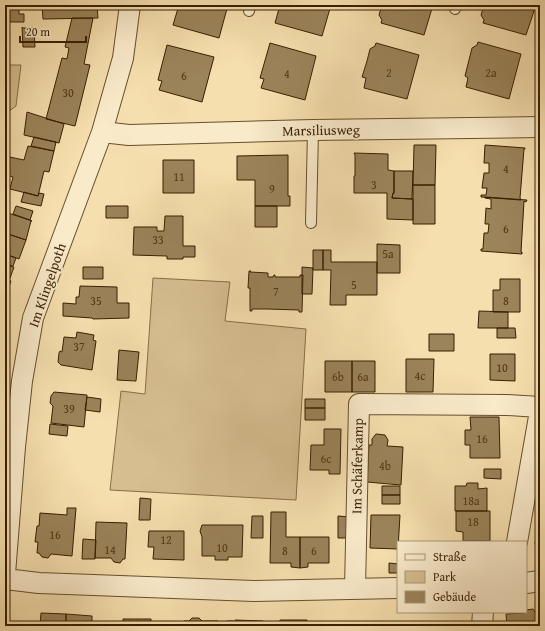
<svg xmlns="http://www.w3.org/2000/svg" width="545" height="631" font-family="'Gentium Book Plus',serif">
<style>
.green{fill:#d6be90;stroke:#886e48}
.building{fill:#9b835a;stroke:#391f00}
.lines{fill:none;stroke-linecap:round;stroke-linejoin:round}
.lane-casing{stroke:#684f2c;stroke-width:12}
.street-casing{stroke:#684f2c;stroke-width:22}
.lane{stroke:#f9eaca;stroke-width:10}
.street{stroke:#f9eaca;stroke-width:20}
.labels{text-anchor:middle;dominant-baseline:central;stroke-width:3.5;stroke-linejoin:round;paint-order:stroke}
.number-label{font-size:12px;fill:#523816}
.street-label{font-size:14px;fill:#391f00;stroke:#f9eaca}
</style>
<rect width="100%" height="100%" fill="#f6dfae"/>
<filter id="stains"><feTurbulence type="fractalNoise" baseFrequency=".005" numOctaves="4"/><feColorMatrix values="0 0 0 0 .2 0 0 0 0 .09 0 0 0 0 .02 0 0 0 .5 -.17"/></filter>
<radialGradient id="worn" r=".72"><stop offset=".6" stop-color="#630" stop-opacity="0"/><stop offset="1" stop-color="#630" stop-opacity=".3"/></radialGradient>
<!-- green -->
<path class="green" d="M5 65H21L16 106 5 114Z
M153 278 230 282 225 321 306 329 296 500 110 490 121 391 145 394Z"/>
<!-- building -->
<path class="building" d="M5 5H19V14H24V22H5Z
M42 5H97L98 18 43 19Z
M179 5H228L219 38 173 25Z
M280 5H331L322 36 275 23Z
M382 5H433L424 35 381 23 382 20 379 15Z
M484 5H536L526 35 483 23 484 20 481 15Z
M72 18H93L84 64 90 65 75 126 46 119 62 58 67 59 69 48 65 47Z
M22 27 23 28H34L35 47H23Z
M478 42 521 54 509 99 466 87 468 78 465 76 472 48 477 45Z
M270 43 316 56 305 100 261 88 264 79 260 78Z
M376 43 419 55 407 99 364 88 366 78 362 77 367 61 370 49 375 46Z
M167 45 214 57 202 102 159 90 162 81 158 80Z
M27 112 64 124 59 143 24 135Z
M34 137 56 142 54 151 31 146Z
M414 145H436L435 185H413Z
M485 145 525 148V149H524L520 198 521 200 481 197V195H486L487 188H482L484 173H489V163H484Z
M28 146 54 151 49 172 44 171 38 196 10 189 13 177 10 176 9 178 5 177V156L24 160Z
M354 153 388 154V170L394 171V193H393L392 198 413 199V220L387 219V193H354V176H355V155Z
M288 155V196H290V206H255V180H237V156Z
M163 160H194V193H163Z
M394 171H413L412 199 392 198 393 193H394Z
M413 185H435V224H413Z
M24 192 38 196 39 193 44 194 41 206 21 202Z
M485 197 527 200 526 202 524 201 521 252H522V254L481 251V249H483L484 233H488L489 224H485L486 208 491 209V199L485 198Z
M16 206 33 211 30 220 13 214Z
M106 206H128V218H106Z
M255 206H277V227H255Z
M5 212 32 221H31L26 240 5 233Z
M165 216H183V246H195V257H183V259H167V256L133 255 134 227H157V231H164Z
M5 233 26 240 19 259 5 254Z
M377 244 400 245V273H377Z
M313 250H323V270H313Z
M323 250H331V262H377V295H346V305H330L331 270H323Z
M5 254 16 258 13 266 5 265Z
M5 265 14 267 9 281 5 279Z
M83 267H103V279H83Z
M302 267 313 268 312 294H302Z
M249 271H251L250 272 268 273V277H273L274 275H275V277H300V275H303L302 312H299V310L266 309H252V311H250V288H248Z
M5 279 11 281 5 297Z
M500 279H520V312H493V290H500Z
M80 286 117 287V303H129V318L93 319 92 318 63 316V303L76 304V297H79Z
M479 311 508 312V328H478Z
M497 328H515L516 338H497Z
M77 332 94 335 93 340 96 341 92 370 61 365 58 362 59 353 60 351 62 352 64 337 76 338Z
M429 334H454V351H429Z
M119 350 139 352 136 381 117 380Z
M490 354H515V381L490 380Z
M406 359H434L433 392H406Z
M325 361H352V392H325Z
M352 361H375V392H352Z
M54 392 87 395 84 427 51 423 53 406 50 403 51 396Z
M87 397 101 399 100 412 85 410Z
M305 399H325V408H305Z
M305 408H325V420H305Z
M470 417H499L500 458H470V445H465V430H471Z
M50 424 68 426 67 436 49 434Z
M324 429H341L340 474H329V470H310L311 445H324Z
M376 434 385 435 388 440 387 446 403 447 401 485 367 482 369 445H372V439Z
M484 469H501V479L484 478Z
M467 483H478V489L487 488V511H455V486H466Z
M382 486H400V495H382Z
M382 495H400V504H382Z
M140 498 151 499 150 520H139Z
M67 508H76L72 556 51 554 48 558 42 557 39 553H37L38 542H35L37 526H39L40 513 67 515Z
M456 511H490V541H463V532L456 531Z
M271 512H286V537H300V568L291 567V563H270Z
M371 515H400L398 549 370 548Z
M252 516H263V538H251Z
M338 516 350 517V538H338Z
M96 522 127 523 125 559H123L120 563 114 562 111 558H95Z
M202 525H243L242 557H228V560H215V556H202V537L200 531Z
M538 525 540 526V545L535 544Z
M149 531H184V560L153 559 154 547H148Z
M300 537H329V563H308V567L300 568Z
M83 539 96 540 95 559H82Z
M463 541H490V542H463Z
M389 563 398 564V573H389Z
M533 609 535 612 538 611 539 626H507L506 614 524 613 526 612V610Z
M41 613 66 614V626H40Z
M66 614 92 616V626H66Z
M192 618H199L202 621H218V626H184V621H189Z
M123 619H151V626H123Z
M235 620 263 621V626H235Z
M280 620H307V626H279Z
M227 621H234L235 626H227Z
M271 623H279V626H271Z"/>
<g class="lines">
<defs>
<path id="lane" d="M455 9 456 5
M249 11 250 5
M311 223 313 130"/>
<path id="street" d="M102 132 129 135 313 130 540 127
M517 542 540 411
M5 574 15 447 22 381 33 318 102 132 123 58 130 5
M5 579 39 583 254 591 398 588
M526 583 540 581
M355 589 359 404 507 405 540 407
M482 626 483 612"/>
</defs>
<!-- lane casing -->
<use href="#lane" class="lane-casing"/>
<!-- street casing -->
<use href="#street" class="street-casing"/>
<!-- lane -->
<use href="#lane" class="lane"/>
<!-- street -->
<use href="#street" class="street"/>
</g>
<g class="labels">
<!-- number labels -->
<g class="number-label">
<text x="389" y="72">2</text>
<text x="491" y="72">2a</text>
<text x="287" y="73">4</text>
<text x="184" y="75">6</text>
<text x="68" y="92">30</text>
<text x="506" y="168">4</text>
<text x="179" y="176">11</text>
<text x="374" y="184">3</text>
<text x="272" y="188">9</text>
<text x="506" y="228">6</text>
<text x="158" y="239">33</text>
<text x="388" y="253">5a</text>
<text x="354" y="284">5</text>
<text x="276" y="291">7</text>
<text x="96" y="300">35</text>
<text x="506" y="300">8</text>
<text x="79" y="346">37</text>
<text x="502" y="367">10</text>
<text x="420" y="375">4c</text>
<text x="338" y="376">6b</text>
<text x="363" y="376">6a</text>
<text x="69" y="408">39</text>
<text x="482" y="438">16</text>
<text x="326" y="458">6c</text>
<text x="385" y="465">4b</text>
<text x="471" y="500">18a</text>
<text x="473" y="521">18</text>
<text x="55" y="534">16</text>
<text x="166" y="539">12</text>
<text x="222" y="547">10</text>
<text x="110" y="549">14</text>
<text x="285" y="550">8</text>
<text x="314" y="550">6</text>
</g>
<!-- street labels -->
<g class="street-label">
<text transform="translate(321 130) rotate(-1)">Marsiliusweg</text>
<text transform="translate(47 285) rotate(-71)">Im Klingelpoth</text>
<text transform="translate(357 466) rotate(-89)">Im Schäferkamp</text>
</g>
</g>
<!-- margin -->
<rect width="545" height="631" fill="none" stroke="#f6dfae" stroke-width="20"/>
<rect x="6" y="6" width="533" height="619" fill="none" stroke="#391f00" stroke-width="2"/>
<rect x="10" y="10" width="525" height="611" fill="none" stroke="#391f00"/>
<!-- legend -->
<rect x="397" y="541" width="130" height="72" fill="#f9eaca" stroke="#ac9979"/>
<rect x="405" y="554" width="20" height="6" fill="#f9eaca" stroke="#ac9979"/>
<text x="433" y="561" font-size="12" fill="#391f00">Straße</text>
<rect x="405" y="571" width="20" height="12" fill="#d6be90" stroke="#ac9979"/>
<text x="433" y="581" font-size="12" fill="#391f00">Park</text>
<rect x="405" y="591" width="20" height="12" fill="#9b835a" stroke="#ac9979"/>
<text x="433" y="601" font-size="12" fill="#391f00">Gebäude</text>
<!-- scale -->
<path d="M20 36v6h66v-6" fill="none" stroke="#391f00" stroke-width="2"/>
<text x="26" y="36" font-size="12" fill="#391f00" stroke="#f9eaca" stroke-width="3" paint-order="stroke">20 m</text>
<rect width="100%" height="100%" filter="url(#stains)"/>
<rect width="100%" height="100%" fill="url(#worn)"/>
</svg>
